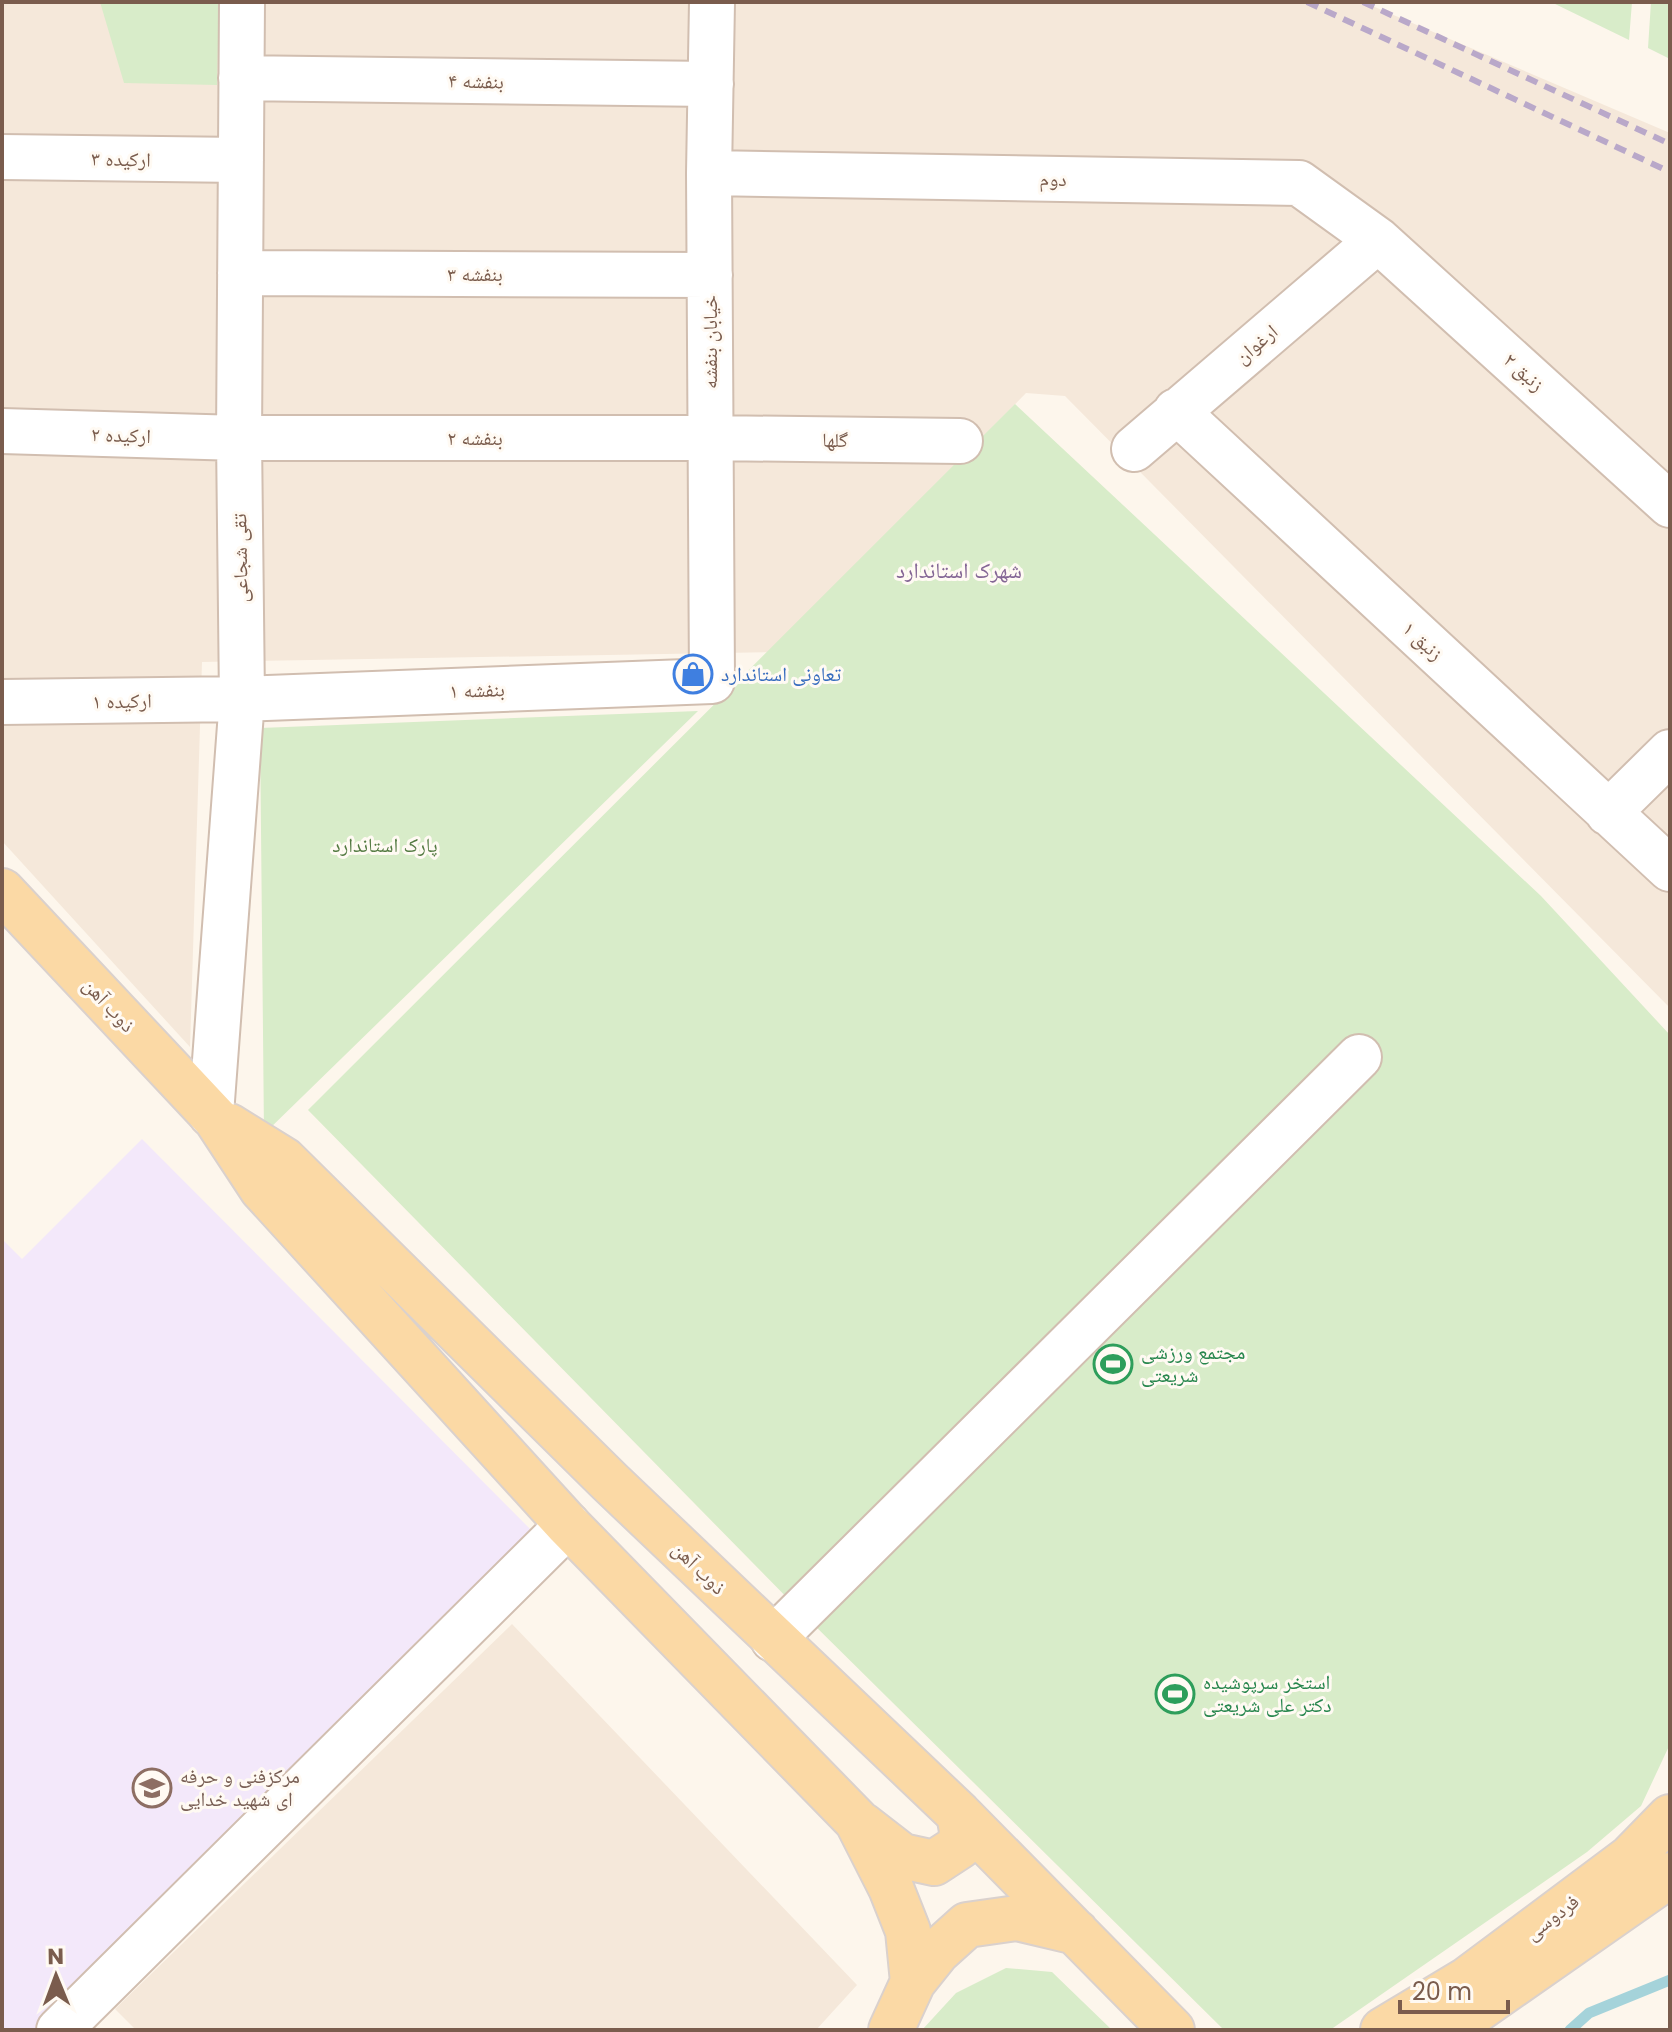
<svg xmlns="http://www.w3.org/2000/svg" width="1672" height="2032" font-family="Poppins,'Noto Naskh Arabic',sans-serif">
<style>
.residential{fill:#f5e8da}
.education{fill:#f3e8fa}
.green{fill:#d8ecc9}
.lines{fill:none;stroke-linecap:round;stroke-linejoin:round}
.stream{stroke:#a5d3da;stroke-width:11}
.minor-casing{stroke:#d1beb0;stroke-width:48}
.major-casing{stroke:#dad1cd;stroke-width:48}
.minor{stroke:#fff;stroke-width:44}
.major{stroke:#fbd9a5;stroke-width:44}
.rail{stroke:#b9a8c9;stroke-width:6;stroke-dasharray:12 8;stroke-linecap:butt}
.labels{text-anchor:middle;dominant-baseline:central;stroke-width:6;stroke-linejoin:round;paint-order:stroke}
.street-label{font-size:20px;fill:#7a5c4d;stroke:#fffaf3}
.shop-label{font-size:20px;fill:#366cbe;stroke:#fffaf3;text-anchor:start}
.park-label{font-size:20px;fill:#537a41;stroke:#fffaf3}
.leisure-label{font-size:20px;fill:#27864d;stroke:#fffaf3;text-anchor:start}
.education-label{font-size:20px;fill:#785e54;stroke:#fffaf3;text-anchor:start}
.neighbourhood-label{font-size:22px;fill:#846695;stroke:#fffaf3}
</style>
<rect width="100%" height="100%" fill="#fdf6ec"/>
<!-- residential -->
<path class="residential" d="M2 2H1363L1670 133V1008L1065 396 1026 393 772 652 202 662 190 1047 2 841Z
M512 1624 857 1985 816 2030H136L115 2009Z"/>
<!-- education -->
<path class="education" d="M142 1139 546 1545 57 2030H2V1239L22 1259Z"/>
<!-- green -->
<path class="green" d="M100 2H219L217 85 124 83Z
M1551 2H1632L1629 40Z
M1651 2H1670V59L1648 48Z
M1015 404 1541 896 1670 1035V1744L1641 1806 1587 1852 1330 2030H1224L806 1617 308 1110Z
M698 711 264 1134 260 728Z
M1006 1968 1052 1972 1112 2030H922L956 1993Z"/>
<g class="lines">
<!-- stream -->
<path class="stream" d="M1570 2030 1589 2013 1670 1980"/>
<defs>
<path id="minor" d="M241 78 711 84
M2 157 241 160
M709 173 1299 183 1378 240 1670 505
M240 273 710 275
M1176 411 1670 869
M2 431 239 438H711L960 441
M1134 449 1378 240
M2 702 242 699 712 681 709 173 712 2
M1608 813 1670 752
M211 1114 242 699 239 438 242 2
M773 1639 1359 1057
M59 2030 568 1525"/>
<path id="major" d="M2 891 216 1119 262 1189 568 1525 857 1821 891 1888 908 1931 913 1982
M229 1126 284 1160 610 1482 959 1814 1172 2030
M862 1825 902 1856 934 1863 960 1846 962 1831 959 1814
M891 2030 913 1982 937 1952 967 1925 1017 1918 1076 1932
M1383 2030 1468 1979 1630 1858 1670 1817
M1448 2030 1670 1875"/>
</defs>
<!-- minor casing -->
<use href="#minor" class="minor-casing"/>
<!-- major casing -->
<use href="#major" class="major-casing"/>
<!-- minor -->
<use href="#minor" class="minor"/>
<!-- major -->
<use href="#major" class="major"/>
<!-- rail -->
<path class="rail" d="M1307 2 1670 172
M1363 2 1670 144"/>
</g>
<!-- icons -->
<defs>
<symbol id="shop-ring" viewBox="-11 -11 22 22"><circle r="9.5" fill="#fffaf3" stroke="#3f7fe0" stroke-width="1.5"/><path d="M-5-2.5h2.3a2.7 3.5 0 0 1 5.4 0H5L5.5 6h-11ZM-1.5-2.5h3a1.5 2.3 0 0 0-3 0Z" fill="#3f7fe0"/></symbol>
<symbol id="stadium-ring" viewBox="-11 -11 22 22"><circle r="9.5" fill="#fffaf3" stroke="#2e9e5b" stroke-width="1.5"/><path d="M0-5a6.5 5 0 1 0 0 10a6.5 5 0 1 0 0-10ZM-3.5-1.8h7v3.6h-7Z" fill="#2e9e5b"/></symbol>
<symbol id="university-ring" viewBox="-11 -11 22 22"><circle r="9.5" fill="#fffaf3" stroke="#8d6e63" stroke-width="1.5"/><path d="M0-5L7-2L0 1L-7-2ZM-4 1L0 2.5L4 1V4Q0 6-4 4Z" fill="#8d6e63"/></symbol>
</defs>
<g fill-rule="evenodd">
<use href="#shop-ring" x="671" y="652" width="44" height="44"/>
<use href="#stadium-ring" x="1091" y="1342" width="44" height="44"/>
<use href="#stadium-ring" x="1153" y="1672" width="44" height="44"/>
<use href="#university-ring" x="130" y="1766" width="44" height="44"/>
</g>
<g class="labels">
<!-- street labels -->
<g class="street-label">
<text transform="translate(476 81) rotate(1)">بنفشه ۴</text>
<text transform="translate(121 159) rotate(1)">ارکیده ۳</text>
<text transform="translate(1053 179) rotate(1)">دوم</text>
<text x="475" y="274">بنفشه ۳</text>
<text transform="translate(710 342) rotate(-90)">خیابان بنفشه</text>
<text transform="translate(1256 344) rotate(-40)">ارغوان</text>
<text transform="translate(1524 372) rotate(42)">زنبق ۲</text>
<text transform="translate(121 435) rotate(2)">ارکیده ۲</text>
<text x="475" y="438">بنفشه ۲</text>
<text transform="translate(835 440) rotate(1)">گلها</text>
<text transform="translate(240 558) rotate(-91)">تقی شجاعی</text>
<text transform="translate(1423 641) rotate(43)">زنبق ۱</text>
<text transform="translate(477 690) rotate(-2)">بنفشه ۱</text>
<text transform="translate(122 701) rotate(-1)">ارکیده ۱</text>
<text transform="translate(109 1005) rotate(47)">ذوب آهن</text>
<text transform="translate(699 1568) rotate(44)">ذوب آهن</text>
<text transform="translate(1552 1917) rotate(-37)">فردوسی</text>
</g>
<!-- shop labels -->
<g class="shop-label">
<text x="721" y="674">تعاونی استاندارد</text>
</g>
<!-- park labels -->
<g class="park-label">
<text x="385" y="845">پارک استاندارد</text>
</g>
<!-- leisure labels -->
<g class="leisure-label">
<text x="1141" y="1352">مجتمع ورزشی<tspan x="1141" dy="23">شریعتی</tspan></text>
<text x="1203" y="1682">استخر سرپوشیده<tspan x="1203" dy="23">دکتر علی شریعتی</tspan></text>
</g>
<!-- education labels -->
<g class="education-label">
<text x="180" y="1776">مرکزفنی و حرفه<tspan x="180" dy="23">ای شهید خدایی</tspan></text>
</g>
<!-- neighbourhood labels -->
<g class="neighbourhood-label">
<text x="959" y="570">شهرک استاندارد</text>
</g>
</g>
<!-- border -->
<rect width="1672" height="2032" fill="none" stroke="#7a5c4d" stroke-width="8"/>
<!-- north arrow -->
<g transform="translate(56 1976) rotate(359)" stroke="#fffaf3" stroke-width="6" paint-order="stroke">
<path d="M0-6L14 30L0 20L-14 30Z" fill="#7a5c4d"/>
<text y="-12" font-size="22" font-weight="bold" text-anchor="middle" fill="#7a5c4d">N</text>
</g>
<!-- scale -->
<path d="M1400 2000v12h108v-12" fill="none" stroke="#7a5c4d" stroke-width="4"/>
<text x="1412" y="2000" font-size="24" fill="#7a5c4d" stroke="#fffaf3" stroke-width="6" paint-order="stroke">20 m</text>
</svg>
